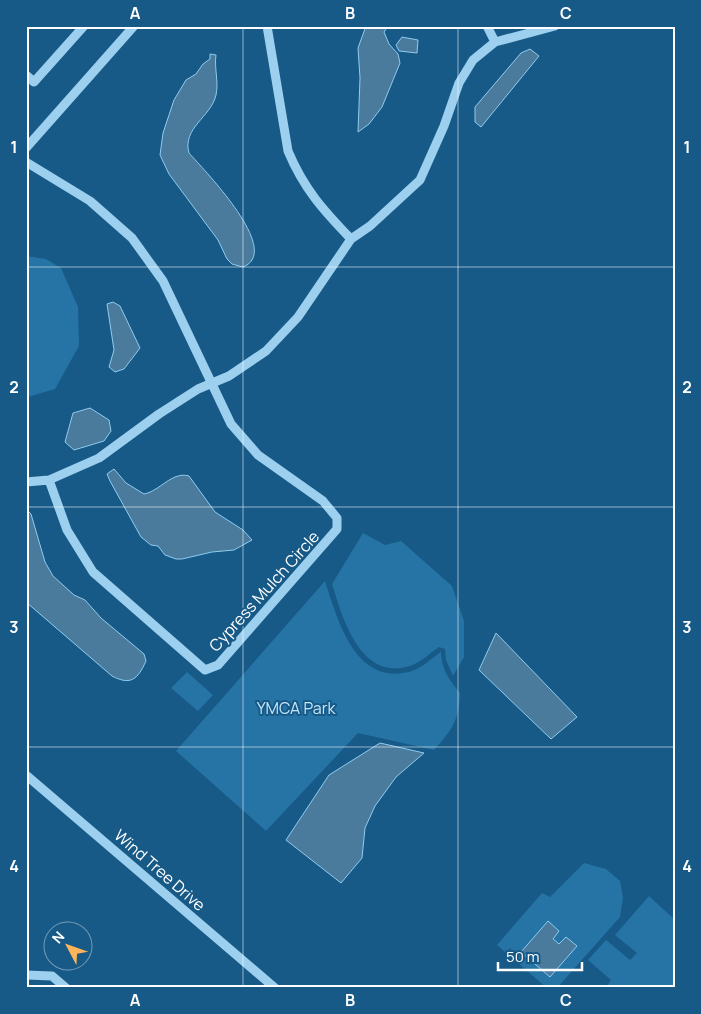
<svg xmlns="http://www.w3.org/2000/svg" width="701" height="1014" font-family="Manrope,sans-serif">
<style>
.green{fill:#2673a5}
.water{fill:#4a7b9c;stroke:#8fccf0}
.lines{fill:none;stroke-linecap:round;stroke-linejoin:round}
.minor{stroke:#9dcfee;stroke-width:9}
.grid{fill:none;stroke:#fff;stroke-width:1;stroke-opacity:0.55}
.labels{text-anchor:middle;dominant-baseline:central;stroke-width:4;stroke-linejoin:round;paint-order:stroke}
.street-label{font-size:16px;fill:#fff;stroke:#175a87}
.park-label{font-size:16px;fill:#c3e5fa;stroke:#175a87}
.neatline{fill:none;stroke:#fff;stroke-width:2}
.grid-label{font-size:16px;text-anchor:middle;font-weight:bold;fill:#fff}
</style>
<rect width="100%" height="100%" fill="#175a87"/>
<!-- green -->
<path class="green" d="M26 256 46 259 61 268 78 307 79 346 55 389 28 397Z
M363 533 385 545 401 541 452 586 464 621V657L453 676 446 660 445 649 439 647C430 653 420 663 410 666 360 681 343 619 332 584Z
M325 581C338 621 356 688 412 671 422 668 432 658 441 652 441 669 450 681 460 693 459 721 452 730 434 750L358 733 266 831 176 751Z
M187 672 213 695 198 711 171 688Z
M584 863 606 869 620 881 623 898 620 917 557 988H547L497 945 542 893 550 897Z
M649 896 675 920V988H606L611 980 588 960 606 940 630 960 637 953 615 935Z"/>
<!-- water -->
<path class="water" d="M366 26H388L384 32 389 44 398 54 400 63 382 107 369 124 358 132 360 78 358 48Z
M402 37 418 40 417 53 399 51 396 45Z
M530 49 539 56 481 127 475 122V107L521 53Z
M210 54 216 55C214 68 219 82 216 95 211 117 182 128 189 153 202 168 284 251 243 267L232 264 227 259 218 240 169 174 160 155 163 133 174 100 186 80 196 74 203 64 210 59Z
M113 302 120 306 140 348 124 369 115 372 109 367 114 350 107 304Z
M90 408 109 420 111 431 104 441 74 450 65 442 73 413Z
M114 469 126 483 144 494C160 491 172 471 189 476L215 512 243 530 252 540 234 550 212 552 182 559H176L165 555 158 546 151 545 141 537 110 481 107 474Z
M26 509 31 514 45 562 53 576 74 595 85 600 101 618 144 654 146 661C138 679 131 686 112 676L26 602Z
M496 633 577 717 551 739 479 670Z
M380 743 424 753 396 777 375 806 365 828 362 858 341 883 286 840 329 775Z
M548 921 559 931 553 939 559 944 566 937 577 946 550 977 521 952Z"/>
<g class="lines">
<!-- minor -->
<path class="minor" d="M267 26 288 151C304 189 323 210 351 239
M487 26 495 42
M26 75 34 82 84 26
M26 148 134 26
M26 162 90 201 132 238 163 281 231 424 258 455 323 501 337 518V529L218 665 205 670 93 572 67 530 49 480
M26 482 49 480 99 458 159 414 198 389 229 376 266 351 298 317 351 239 370 226 420 180 444 126 459 83 473 60 495 42 555 26
M26 775 275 988
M26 975 52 976 66 988"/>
</g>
<!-- grid -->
<path class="grid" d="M243 26V988M458 26V988M26 267H675M26 507H675M26 747H675"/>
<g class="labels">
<!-- street labels -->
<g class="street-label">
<text transform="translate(264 591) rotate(-48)">Cypress Mulch Circle</text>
<text transform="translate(160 870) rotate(41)">Wind Tree Drive</text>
</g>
<!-- park labels -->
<g class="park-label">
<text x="296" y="708">YMCA Park</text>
</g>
</g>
<!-- border -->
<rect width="701" height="1014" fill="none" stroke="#175a87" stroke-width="55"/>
<!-- north arrow -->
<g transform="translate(68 946) rotate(311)"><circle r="24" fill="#175a87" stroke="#749cb7"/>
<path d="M0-4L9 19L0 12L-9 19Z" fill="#ffb45a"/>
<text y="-8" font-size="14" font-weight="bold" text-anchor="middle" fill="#ffffff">N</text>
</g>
<!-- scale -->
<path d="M498 962v8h84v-8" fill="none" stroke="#ffffff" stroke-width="2.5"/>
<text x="506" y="962" font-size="15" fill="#ffffff" stroke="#175a87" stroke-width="4" paint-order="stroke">50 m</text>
<rect x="28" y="28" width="646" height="958" class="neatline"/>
<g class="grid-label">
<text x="135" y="19">A</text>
<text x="350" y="19">B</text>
<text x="566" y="19">C</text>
<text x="14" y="153">1</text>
<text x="687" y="153">1</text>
<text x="14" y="393">2</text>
<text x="687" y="393">2</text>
<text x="14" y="633">3</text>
<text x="687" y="633">3</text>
<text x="14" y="872">4</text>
<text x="687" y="872">4</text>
<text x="135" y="1006">A</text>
<text x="350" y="1006">B</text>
<text x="566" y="1006">C</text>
</g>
</svg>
